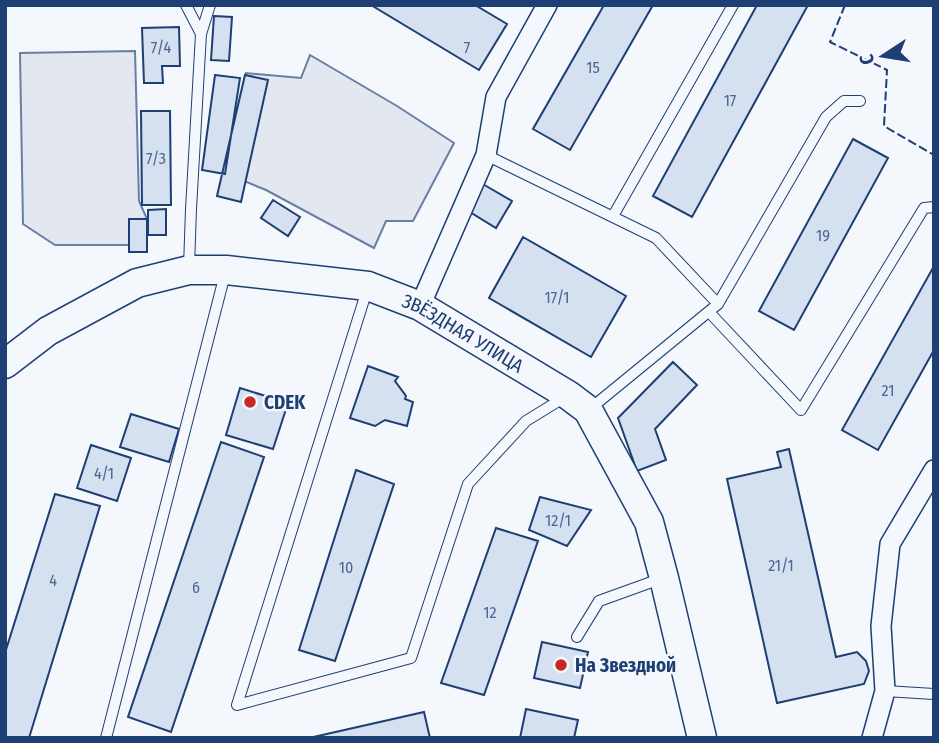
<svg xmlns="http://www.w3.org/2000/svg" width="939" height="743" font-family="'Fira Sans Condensed',sans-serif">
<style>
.parking{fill:#e3e8f0;stroke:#687fa3;stroke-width:2}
.building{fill:#d5e0f0;stroke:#1d3f73;stroke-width:2}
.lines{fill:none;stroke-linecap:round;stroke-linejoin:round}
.lane-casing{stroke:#1d3f73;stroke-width:12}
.street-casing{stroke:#1d3f73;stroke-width:22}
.secondary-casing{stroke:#1d3f73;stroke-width:31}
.lane{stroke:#f4f7fb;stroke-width:10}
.street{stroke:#f4f7fb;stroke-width:19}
.secondary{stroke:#f4f7fb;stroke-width:28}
.fence{stroke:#1d3f73;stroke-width:2;stroke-dasharray:9 3.5;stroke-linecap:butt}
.poi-dot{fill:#c62828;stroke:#f4f7fb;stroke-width:2.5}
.labels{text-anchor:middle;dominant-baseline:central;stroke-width:5;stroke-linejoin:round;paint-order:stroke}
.number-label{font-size:16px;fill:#4b6792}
.street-label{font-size:19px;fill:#1d3f73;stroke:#f4f7fb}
.poi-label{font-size:19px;font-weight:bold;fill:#1d3f73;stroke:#f4f7fb;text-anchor:start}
</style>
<rect width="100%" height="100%" fill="#f4f7fb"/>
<!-- parking -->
<path class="parking" d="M135 51 139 201 147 219 146 245H55L23 224 20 53Z
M310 55 397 106 454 143 413 221H386L374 248 266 190 232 176 231 174 246 73 301 78Z"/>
<!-- building -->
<path class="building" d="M371 5H475L507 24 479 70Z
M604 5H653L570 150 533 129Z
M757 5H808L692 217 653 196Z
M214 16 232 17 229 61 211 60Z
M179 27 180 66H162L163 83H144L142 28Z
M215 75 240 78 225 174 202 170Z
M245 75 268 80 241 202 217 196Z
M141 111H170L171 205H142Z
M853 139 888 158 794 330 759 311Z
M481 183 512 201 496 228 465 209Z
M273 200 300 217 288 236 261 218Z
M166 209V235H148V210Z
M129 219H147V252H129Z
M523 237 626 296 591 357 489 298Z
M934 266V350L878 450 842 430Z
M673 362 697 385 655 429 666 460 637 471 618 418Z
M368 366 398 377 395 381 406 396 405 399 413 402 407 426 385 420 375 426 350 418Z
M240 388 288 403 273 449 226 435Z
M131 414 179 429 169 462 120 447Z
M221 442 264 457 171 732 128 717Z
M91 445 131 458 117 501 77 488Z
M789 449 836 657 857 652 866 661 869 671 864 684 777 703 727 479 781 467 777 452Z
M356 470 394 484 335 661 299 650Z
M55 494 100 506 29 738H5V653Z
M540 497 591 510 567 546 529 530Z
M496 528 538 541 484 695 441 683Z
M542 642 588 652 580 688 534 678Z
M526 709 578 720 574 738H520Z
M424 712 430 738H309Z"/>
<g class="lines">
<defs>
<path id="lane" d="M186 5 201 34 191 209 189 267
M201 34 210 5
M486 155 656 238 718 304
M613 216 733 5
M709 312 801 410 924 208 934 207
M591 408 718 304 826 117 844 101H860
M577 637 599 601 660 579
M885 691 934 694
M237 705 411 658 468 484 526 421 565 397
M237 705 367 290
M106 738 225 274"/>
<path id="street" d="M420 306 486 155 496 97 547 5
M872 738 885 691 881 626 890 544 934 470"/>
<g id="secondary">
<path id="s1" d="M5 364 48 331 137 283 189 270H226L368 286 420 306 568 395 588 410 649 522 664 578 702 738"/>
</g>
</defs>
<!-- lane casing -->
<use href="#lane" class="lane-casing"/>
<!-- street casing -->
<use href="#street" class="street-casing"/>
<!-- secondary casing -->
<use href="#secondary" class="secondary-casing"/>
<!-- lane -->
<use href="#lane" class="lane"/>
<!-- street -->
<use href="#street" class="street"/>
<!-- secondary -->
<use href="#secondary" class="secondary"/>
<!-- fence -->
<path class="fence" d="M845 5 830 42 887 70 884 126 934 155"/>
</g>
<!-- markers -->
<g class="poi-dot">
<circle cx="250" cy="402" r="7"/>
<circle cx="561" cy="665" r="7"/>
</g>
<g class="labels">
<!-- number labels -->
<g class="number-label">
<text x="161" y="47">7/4</text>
<text x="467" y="47">7</text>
<text x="593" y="67">15</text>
<text x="730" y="100">17</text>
<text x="156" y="158">7/3</text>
<text x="823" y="235">19</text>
<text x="557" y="297">17/1</text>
<text x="888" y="390">21</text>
<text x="104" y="473">4/1</text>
<text x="558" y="520">12/1</text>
<text x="781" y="565">21/1</text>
<text x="346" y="567">10</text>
<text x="53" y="580">4</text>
<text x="196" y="587">6</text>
<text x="490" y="612">12</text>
</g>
<!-- street labels -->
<g class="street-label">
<text stroke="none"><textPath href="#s1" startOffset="495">ЗВЁЗДНАЯ УЛИЦА</textPath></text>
</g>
<!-- poi labels -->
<g class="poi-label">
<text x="264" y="402">CDEK</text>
<text x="575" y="665">На Звездной</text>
</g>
</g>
<!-- border -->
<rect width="939" height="743" fill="none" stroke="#1d3f73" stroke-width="14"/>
<!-- north arrow -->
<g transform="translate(883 56) rotate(258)" stroke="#f4f7fb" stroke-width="5" paint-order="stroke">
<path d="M0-5L12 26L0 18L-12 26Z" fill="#1d3f73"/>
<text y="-10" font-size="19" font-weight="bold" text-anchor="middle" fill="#1d3f73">С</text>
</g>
</svg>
